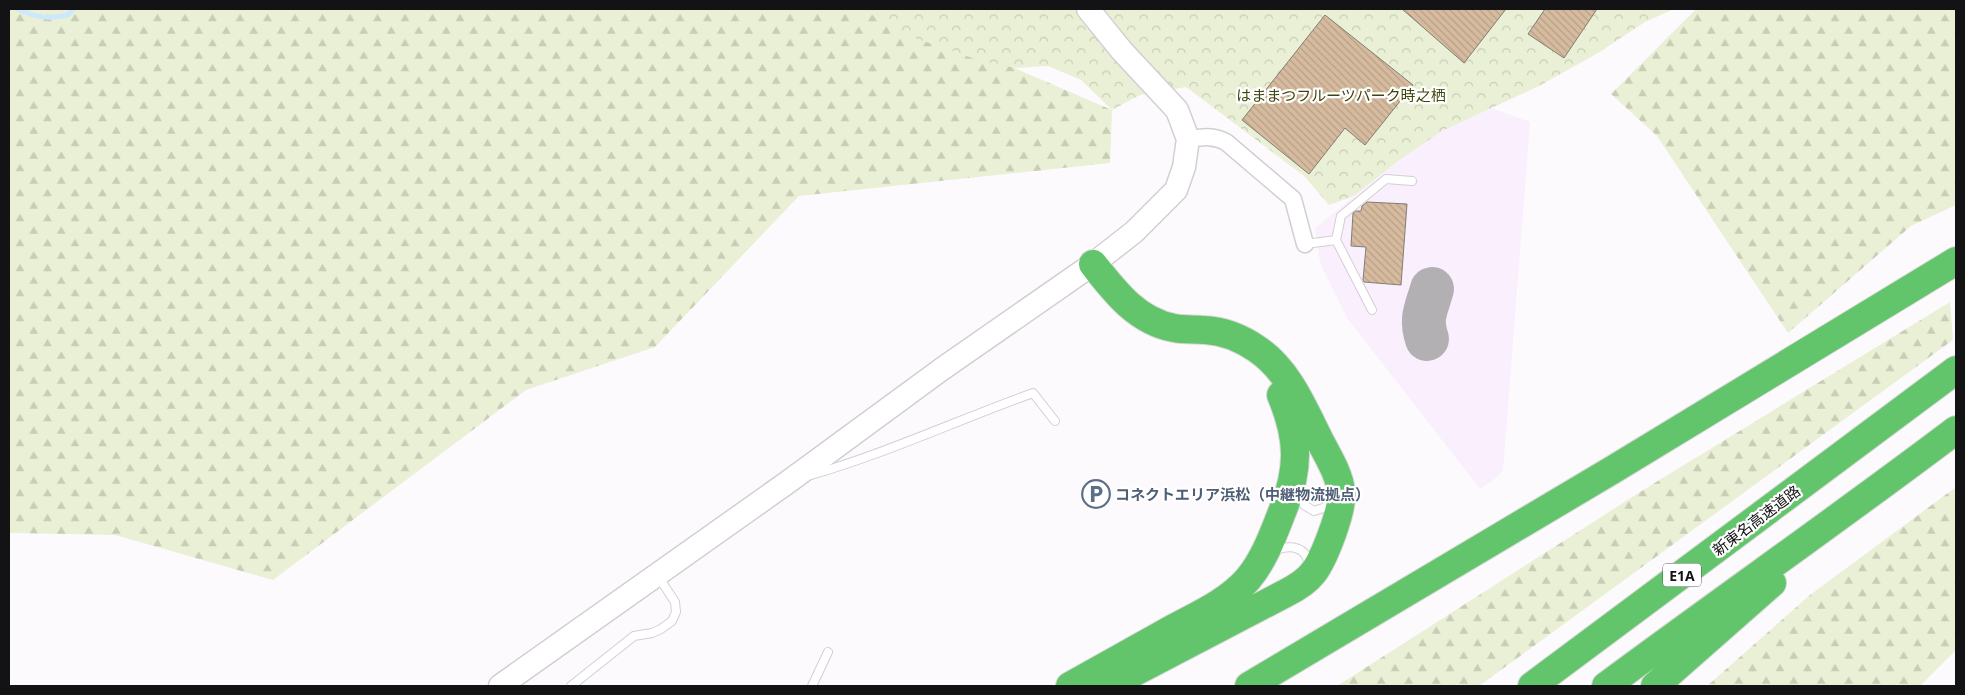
<svg xmlns="http://www.w3.org/2000/svg" width="1965" height="695" font-family="'Open Sans','Noto Sans JP',sans-serif">
<style>
.built{fill:#f9effd}
.forest{fill:url(#forest-firs)}
.park{fill:url(#park-crowns)}
.lines{fill:none;stroke-linecap:round;stroke-linejoin:round}
.stream{stroke:#cde7fc;stroke-width:5}
.taxiway{stroke:#b3b0b4;stroke-width:44}
.building{fill:url(#building-back-hatch);stroke:#827c76}
.lane-casing{stroke:#d3ced5;stroke-width:10}
.street-casing{stroke:#d3ced5;stroke-width:19}
.secondary-casing{stroke:#d3ced5;stroke-width:25}
.highway-casing{stroke:#d9d9d9;stroke-width:30}
.lane{stroke:#fff;stroke-width:8}
.street{stroke:#fff;stroke-width:16}
.secondary{stroke:#fff;stroke-width:22}
.highway{stroke:#62c56b;stroke-width:28}
.labels{text-anchor:middle;dominant-baseline:central;stroke-width:4.5;stroke-linejoin:round;paint-order:stroke}
.shield{fill:#fff;stroke:#5a595a;stroke-width:1}
.shield-label{font-size:14px;font-weight:bold;fill:#131214}
.park-label{font-size:15px;fill:#3e460b;stroke:#fff}
.service-label{font-size:15px;font-weight:bold;fill:#4e5e75;stroke:#fff;text-anchor:start}
.street-label{font-size:15px;fill:#131214;stroke:#fff}
</style>
<defs>
<pattern id="forest-firs" width="22" height="20" patternUnits="userSpaceOnUse" patternTransform="scale(1.25)"><rect width="22" height="20" fill="#eaf0d5"/><path d="M5 1l3.5 6h-7zM16 11l3.5 6h-7z" fill="#c8cdb6"/></pattern>
<pattern id="park-crowns" width="20" height="18" patternUnits="userSpaceOnUse" patternTransform="scale(1.25)"><rect width="20" height="18" fill="#eaf0d5"/><path d="M2 6a3 3 0 1 1 6 0M12 15a3 3 0 1 1 6 0" fill="none" stroke="#c8cdb6"/></pattern>
<pattern id="building-back-hatch" width="6" height="6" patternUnits="userSpaceOnUse" patternTransform="scale(1.25)"><rect width="6" height="6" fill="#d6bb9f"/><path d="M-1 5l2 2M0 0l6 6M5-1l2 2" fill="none" stroke="#b7a088"/></pattern>
</defs>
<rect width="100%" height="100%" fill="#fdfafe"/>
<!-- built -->
<path class="built" d="M1492 108 1530 122 1503 471 1496 478 1480 489 1347 318 1320 263 1315 228 1398 161 1442 131Z"/>
<!-- forest -->
<path class="forest" d="M9 9H877L1112 110 1110 163 799 196 655 347 526 390 273 580 115 535 9 533Z
M1696 9H1956V205L1911 226 1788 333 1657 136 1611 94Z
M1950 302 1953 340 1479 686H1337L1648 487Z
M1956 487V650L1920 686H1707L1810 595Z"/>
<!-- park -->
<path class="park" d="M864 9H1674L1645 22 1598 53 1539 86 1442 131 1398 161 1354 196 1329 205 1304 176 1186 87 1140 95 1112 110 1081 80 1048 66 1015 68 978 60 895 31Z"/>
<g class="lines">
<!-- stream -->
<path class="stream" d="M18 9C36 18 49 19 68 15L73 9"/>
<!-- taxiway -->
<path class="taxiway" d="M1427 339C1420 318 1426 310 1432 289"/>
</g>
<!-- building -->
<path class="building" d="M1402 9H1506L1464 63Z
M1545 9H1597L1564 58 1528 34Z
M1325 15 1413 85 1365 145 1345 128 1309 174 1242 120Z
M1367 202 1407 204 1401 285 1364 282 1363 280 1366 247 1351 246 1353 213 1356 211H1361L1362 206Z"/>
<g class="lines">
<defs>
<path id="lane" d="M1336 240 1341 216 1386 179 1412 181
M1305 244 1336 240 1372 310
M811 475C887 453 958 420 1033 393L1055 421
M1297 493 1304 505 1314 511 1326 507 1331 499
M1274 551C1290 544 1308 546 1309 567
M571 686 634 636 652 633 661 629 672 621 676 612 675 602 658 576
M812 686 828 652"/>
<path id="street" d="M1188 139C1202 137 1213 135 1226 142L1293 199 1305 244"/>
<path id="secondary" d="M500 686 788 482 942 369 1093 264 1134 232 1176 190 1184 167 1188 139 1177 110 1122 51 1088 9"/>
<path id="highway" d="M1093 264C1115 292 1137 321 1174 328 1184 330 1194 329 1205 330 1224 331 1241 338 1257 349 1288 370 1303 407 1319 439 1327 455 1339 473 1341 491 1344 508 1324 559 1313 573 1306 582 1296 588 1286 593L1108 686
M1070 686C1104 667 1138 648 1172 629 1198 615 1228 602 1248 579 1264 560 1273 535 1282 512 1300 469 1299 438 1281 395
M1249 686 1614 469 1956 261
M1532 686 1956 370
M1606 686C1722 600 1841 517 1956 430
M1655 686 1772 583"/>
</defs>
<!-- lane casing -->
<use href="#lane" class="lane-casing"/>
<!-- street casing -->
<use href="#street" class="street-casing"/>
<!-- secondary casing -->
<use href="#secondary" class="secondary-casing"/>
<!-- highway casing -->
<use href="#highway" class="highway-casing"/>
<!-- lane -->
<use href="#lane" class="lane"/>
<!-- street -->
<use href="#street" class="street"/>
<!-- secondary -->
<use href="#secondary" class="secondary"/>
<!-- highway -->
<use href="#highway" class="highway"/>
</g>
<!-- icons -->
<defs>
<symbol id="parking-ring" viewBox="-11 -11 22 22"><circle r="9.5" fill="#fff" stroke="#5c6f8a" stroke-width="1.5"/><path d="M-3.5-5.5H1a3.5 3.5 0 0 1 0 7H-1V5.5H-3.5ZM-1-3.4V-.6H.8a1.4 1.4 0 0 0 0-2.8Z" fill="#5c6f8a"/></symbol>
</defs>
<g fill-rule="evenodd">
<use href="#parking-ring" x="1080" y="478" width="32" height="32"/>
</g>
<g class="labels">
<!-- shield labels -->
<rect class="shield" x="1663" y="563.5" width="38" height="23" rx="4"/>
<g class="shield-label">
<text x="1682" y="575">E1A</text>
</g>
<!-- park labels -->
<g class="park-label">
<text x="1341" y="95">はままつフルーツパーク時之栖</text>
</g>
<!-- service labels -->
<g class="service-label">
<text x="1115" y="494">コネクトエリア浜松（中継物流拠点）</text>
</g>
<!-- street labels -->
<g class="street-label">
<text transform="translate(1756 520) rotate(-37)">新東名高速道路</text>
</g>
</g>
<!-- border -->
<rect width="1965" height="695" fill="none" stroke="#131214" stroke-width="20"/>
</svg>
